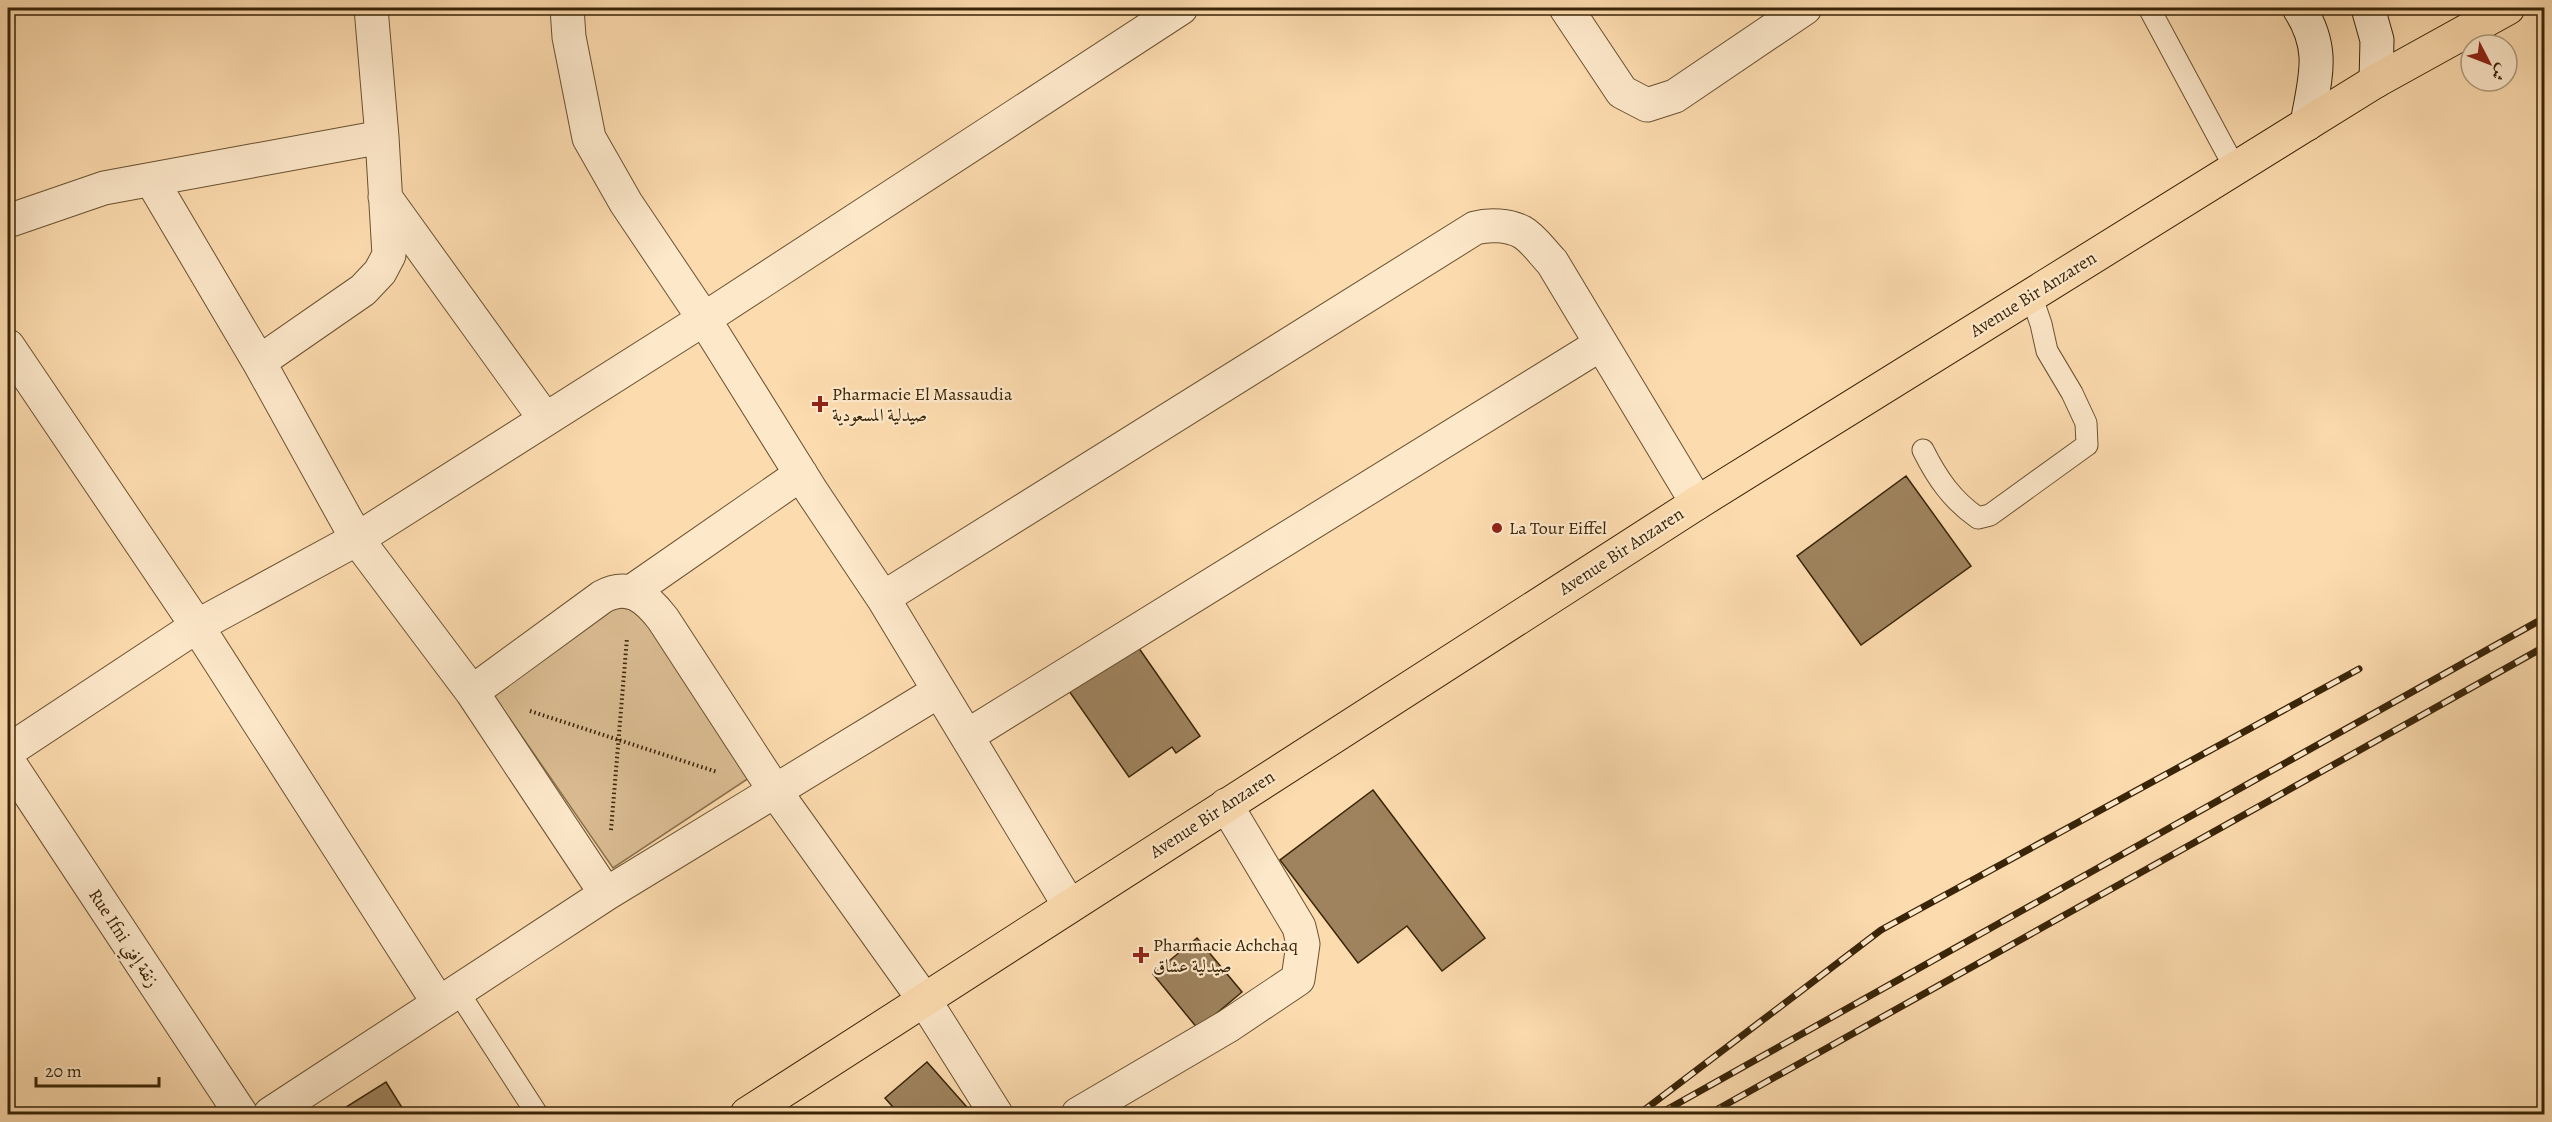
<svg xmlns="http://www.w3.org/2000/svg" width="2552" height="1122" font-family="Alegreya,Amiri,serif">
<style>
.green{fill:#dbbc92;stroke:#8a704c;stroke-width:1.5}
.building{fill:#9e835e;stroke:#392407;stroke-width:1.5}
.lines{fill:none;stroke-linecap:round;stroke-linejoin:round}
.lane-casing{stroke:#6a5231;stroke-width:23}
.street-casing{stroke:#6a5231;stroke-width:35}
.secondary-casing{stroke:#392407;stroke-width:35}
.primary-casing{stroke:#392407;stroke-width:35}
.path{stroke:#392407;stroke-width:4;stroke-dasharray:1.5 3;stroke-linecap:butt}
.lane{stroke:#fde8ca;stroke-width:21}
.street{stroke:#fde8ca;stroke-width:33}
.secondary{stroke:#fde8ca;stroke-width:33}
.primary{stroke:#fcdbae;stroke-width:33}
.rail-casing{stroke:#392407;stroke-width:7}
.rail{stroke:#fde8ca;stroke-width:4.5;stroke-dasharray:14;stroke-linecap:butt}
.poi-dot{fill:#8f2418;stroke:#fde8ca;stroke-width:2}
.labels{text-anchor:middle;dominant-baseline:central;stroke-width:4.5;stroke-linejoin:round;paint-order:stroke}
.street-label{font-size:18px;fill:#392407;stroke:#fde8ca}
.poi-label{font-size:18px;fill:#392407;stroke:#fde8ca;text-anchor:start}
</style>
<rect width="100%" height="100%" fill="#fcdbae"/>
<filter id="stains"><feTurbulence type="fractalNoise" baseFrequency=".00333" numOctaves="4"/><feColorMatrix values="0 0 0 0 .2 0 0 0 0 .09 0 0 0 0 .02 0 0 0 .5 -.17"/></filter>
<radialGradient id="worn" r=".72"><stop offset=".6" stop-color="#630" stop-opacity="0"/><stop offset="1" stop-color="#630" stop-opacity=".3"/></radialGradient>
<!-- green -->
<path class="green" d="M612 607 630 609 644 619 749 778 613 868 494 696Z"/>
<!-- building -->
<path class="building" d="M1906 476 1971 566 1861 645 1797 556Z
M1136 644 1200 736 1176 753 1172 747 1129 777 1069 691Z
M1373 790 1485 938 1442 971 1407 926 1358 963 1280 860Z
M1197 938 1242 992 1198 1029 1153 974Z
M927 1062 973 1114H899L885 1098Z
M386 1082 406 1114H335Z"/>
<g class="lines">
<defs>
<path id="lane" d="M2149 8 2235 168
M1923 450C1937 478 1952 500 1978 518L1990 515 2087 445 2086 423 2072 393 2047 351 2041 324 2031 295
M457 990 537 1114"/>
<path id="street" d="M567 8 569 37 589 138 626 203 704 319 812 492 883 598 1069 905
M1566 8 1622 92 1647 105 1675 96 1805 8
M152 181 259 362 357 539 472 692 606 894
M385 197 545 419
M8 221 104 188 382 137
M8 346 197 626 438 1002
M259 362 363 290 380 272 389 255 382 137 371 8
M631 592 801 474
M883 598 1475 228C1489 224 1509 225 1522 232 1533 238 1543 253 1552 262L1697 503
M472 692 602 597C629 582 647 598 663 619L775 791 925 1001 996 1114
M967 736 1601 344
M8 751 197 626 357 539 704 319 1181 8
M8 761 241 1114
M270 1114 606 894 939 691
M1078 1114 1228 1026 1298 979 1303 944 1299 927 1226 805"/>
<path id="secondary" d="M2299 8C2326 50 2315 77 2307 124
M2368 8 2377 40 2376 81"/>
<path id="primary" d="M747 1114 1697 503 2376 81 2508 8"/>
</defs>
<!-- lane casing -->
<use href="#lane" class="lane-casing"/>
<!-- street casing -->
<use href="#street" class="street-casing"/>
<!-- secondary casing -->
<use href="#secondary" class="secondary-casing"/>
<!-- primary casing -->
<use href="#primary" class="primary-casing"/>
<!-- path -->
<path class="path" d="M530 711 717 772
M611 830 627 638"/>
<!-- lane -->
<use href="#lane" class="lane"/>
<!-- street -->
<use href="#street" class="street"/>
<!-- secondary -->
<use href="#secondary" class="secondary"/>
<!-- primary -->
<use href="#primary" class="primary"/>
<defs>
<path id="rail" d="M1639 1114 1881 930 2359 669
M1659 1114 2544 618
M1709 1114 2544 647"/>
</defs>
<!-- rail casing -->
<use href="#rail" class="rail-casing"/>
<!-- rail -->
<use href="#rail" class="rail"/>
</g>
<!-- markers -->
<g class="poi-dot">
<path d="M817 395h6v6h6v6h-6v6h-6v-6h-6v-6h6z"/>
<circle cx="1497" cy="528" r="6"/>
<path d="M1138 946h6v6h6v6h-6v6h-6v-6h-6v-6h6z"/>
</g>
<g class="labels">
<!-- street labels -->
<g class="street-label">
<text transform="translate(2033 294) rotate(-32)">Avenue Bir Anzaren</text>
<text transform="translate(1621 551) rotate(-33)">Avenue Bir Anzaren</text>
<text transform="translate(1212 814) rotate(-33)">Avenue Bir Anzaren</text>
<text transform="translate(124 938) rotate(57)">Rue Ifni زنقة إفني</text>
</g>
<!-- poi labels -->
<g class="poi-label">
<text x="832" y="394">Pharmacie El Massaudia<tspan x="832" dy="21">صيدلية المسعودية</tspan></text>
<text x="1509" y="528">La Tour Eiffel</text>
<text x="1153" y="945">Pharmacie Achchaq<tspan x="1153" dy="21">صيدلية عشاق</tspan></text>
</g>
</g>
<!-- margin -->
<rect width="2552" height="1122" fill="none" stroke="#fcdbae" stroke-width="30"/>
<rect x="9" y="9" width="2534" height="1104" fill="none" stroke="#392407" stroke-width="3"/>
<rect x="15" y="15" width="2522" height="1092" fill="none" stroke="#392407" stroke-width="1.5"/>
<!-- north arrow -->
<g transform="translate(2489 63) rotate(132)"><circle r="28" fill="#fde8ca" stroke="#af9a7c" stroke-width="1.5"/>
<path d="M0-4.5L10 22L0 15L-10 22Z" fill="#8f2418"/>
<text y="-9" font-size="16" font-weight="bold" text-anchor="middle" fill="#392407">ش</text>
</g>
<!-- scale -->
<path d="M36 1077v9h123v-9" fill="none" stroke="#392407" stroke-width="3"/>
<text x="45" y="1077" font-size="18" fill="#392407" stroke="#fde8ca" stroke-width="4.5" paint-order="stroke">20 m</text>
<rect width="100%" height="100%" filter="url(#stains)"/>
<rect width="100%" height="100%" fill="url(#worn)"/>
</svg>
